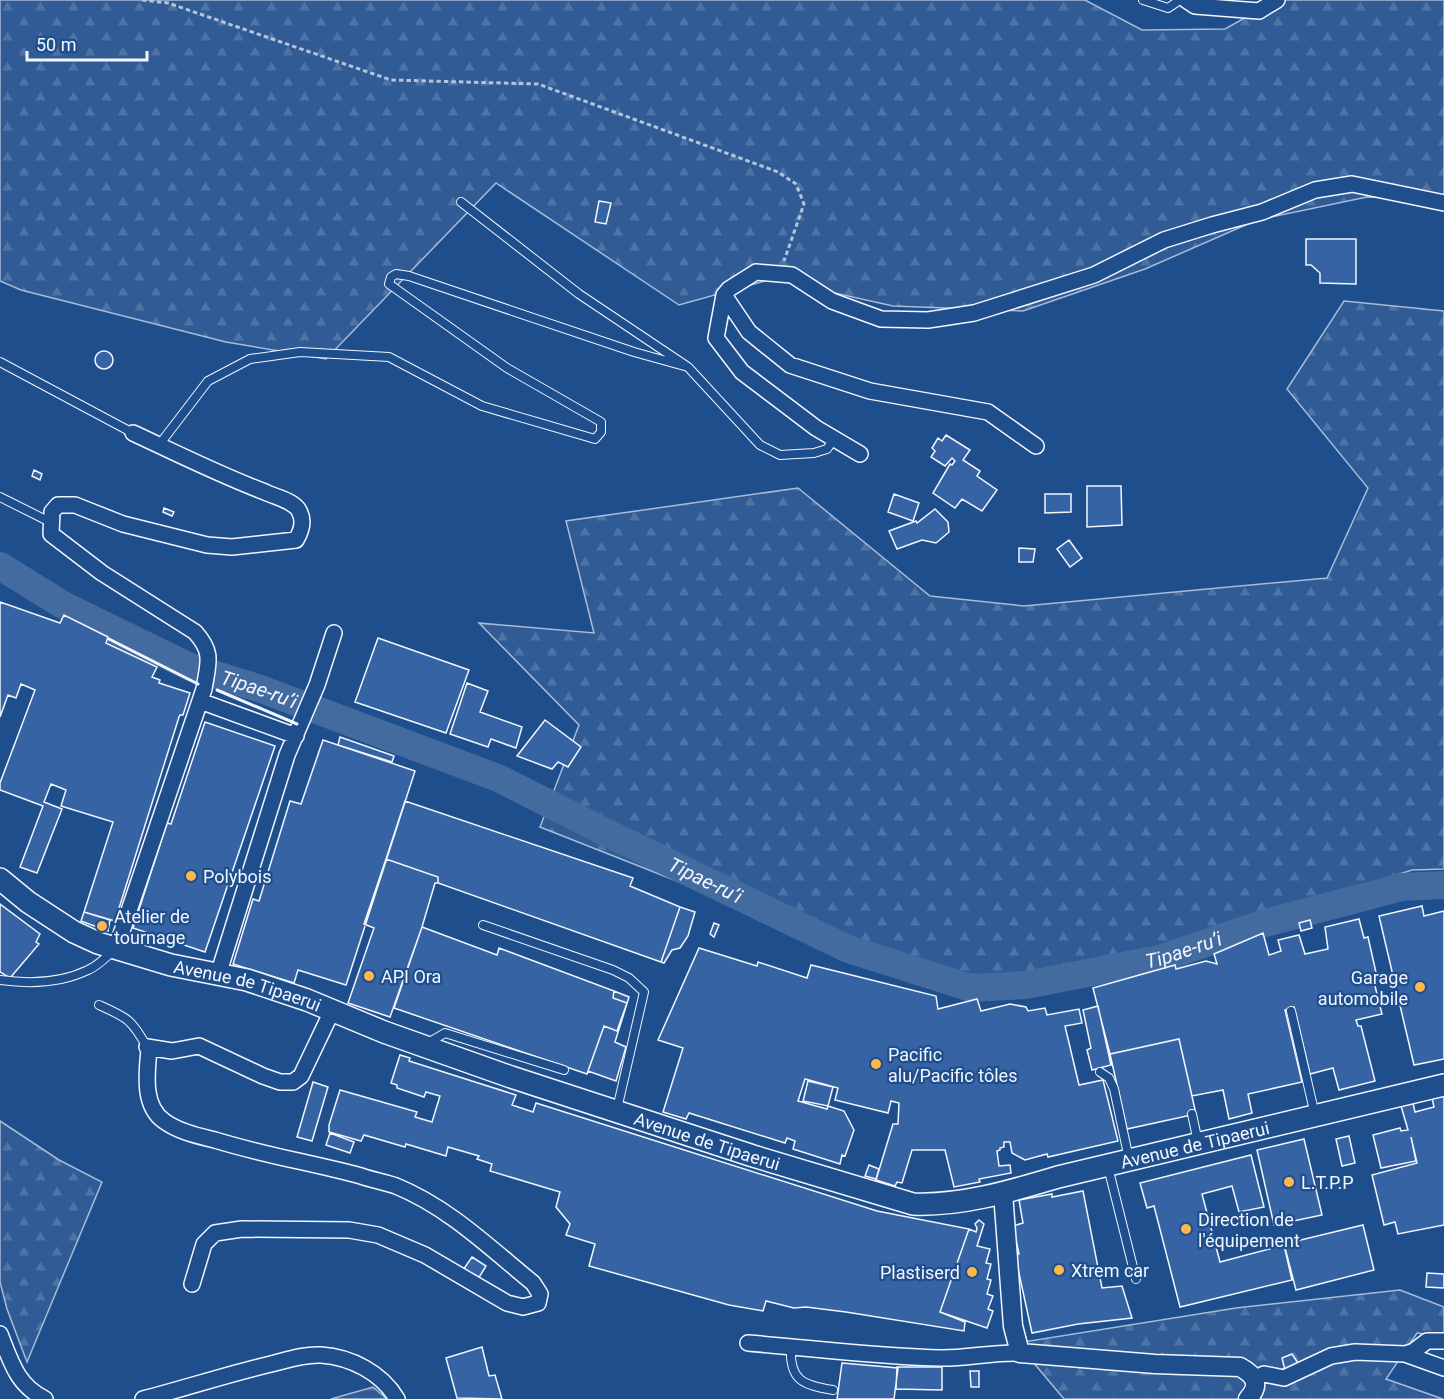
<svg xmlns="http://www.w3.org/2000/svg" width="1444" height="1399" font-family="Roboto,sans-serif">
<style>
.forest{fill:url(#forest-firs);stroke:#a8bbd7;stroke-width:1.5}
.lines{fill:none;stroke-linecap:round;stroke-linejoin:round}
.river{stroke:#446ba0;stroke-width:28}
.building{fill:#3563a3;stroke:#f2f6ff;stroke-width:1.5}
.service-casing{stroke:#f2f6ff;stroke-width:10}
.minor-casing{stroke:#f2f6ff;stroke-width:18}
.tertiary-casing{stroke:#f2f6ff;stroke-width:21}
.secondary-casing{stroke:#f2f6ff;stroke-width:24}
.path{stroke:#b3c4dc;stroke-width:3;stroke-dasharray:4.5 3;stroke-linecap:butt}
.service{stroke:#1f4e8c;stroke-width:8}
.minor{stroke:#1f4e8c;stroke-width:15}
.tertiary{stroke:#1f4e8c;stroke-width:18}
.secondary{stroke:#1f4e8c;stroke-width:21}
.wall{stroke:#f2f6ff;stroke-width:3}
.poi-dot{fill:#ffb74d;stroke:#1f4e8c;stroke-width:2}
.labels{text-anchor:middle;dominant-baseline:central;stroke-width:4.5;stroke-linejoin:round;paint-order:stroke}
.poi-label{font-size:18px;fill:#f2f6ff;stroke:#1f4e8c;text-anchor:start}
.street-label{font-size:18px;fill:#f2f6ff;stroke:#1f4e8c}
.water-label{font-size:20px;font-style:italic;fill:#f2f6ff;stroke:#1f4e8c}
</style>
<defs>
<pattern id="forest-firs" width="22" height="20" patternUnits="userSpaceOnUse" patternTransform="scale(1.5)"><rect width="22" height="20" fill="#305b95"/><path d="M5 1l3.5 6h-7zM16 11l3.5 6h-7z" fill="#4e73a5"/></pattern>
</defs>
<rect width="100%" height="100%" fill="#1f4e8c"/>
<!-- forest -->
<path class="forest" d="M0 0H1085L1142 30 1225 29 1277 0H1444V200L1367 197 1257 220 1145 269 1023 311 893 306 772 279 679 305 496 183 326 359 226 342 21 290 0 281Z
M1344 301 1444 311V869L1412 870 1159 953 1060 977 961 983 859 961 806 941 730 902 540 827 579 725 479 623 594 633 566 521 798 488 930 596 1024 606 1327 578 1368 488 1287 389Z
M0 1121 59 1160 102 1182 27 1362 7 1309 0 1282Z
M1400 1290 1444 1307V1336L1417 1333 1386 1379 1443 1399H1064L1017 1343 1236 1308Z
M373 1387 387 1399H331Z"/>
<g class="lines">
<!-- river -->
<path class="river" id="s1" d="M0 566 63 605 190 667 261 689 498 778 603 831 848 949 971 988 1026 985 1159 959 1265 923 1402 887 1444 885"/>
</g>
<!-- building -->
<path class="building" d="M599 201 611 203 606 224 595 222Z
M1306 239H1356V284L1320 283V273L1311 265H1306Z
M95 360a9 9 0 1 1 18 0a9 9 0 1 1-18 0Z
M946 435 970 450 963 460 980 471 977 476 997 490 982 511 962 499 955 508 933 493 950 464 952 465 955 461 952 458 945 466 931 457 935 451 932 448 938 438 942 441Z
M34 470 42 474 40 480 32 476Z
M1087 486H1121L1122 525 1087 527Z
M894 494 919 503 913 521 888 512Z
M1045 494H1071V512L1045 513Z
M164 508 174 512 172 516 163 512Z
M935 509 948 522 949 532 936 543 922 540 897 549 889 531 916 521 917 523Z
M1069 540 1082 558 1070 567 1057 549Z
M1019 548 1035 549 1033 562H1019Z
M0 602 60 623 64 615 108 637 106 643 157 667 152 677 160 680 159 683 190 693 183 715H180L179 717 115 921 84 912 113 822 61 806 66 790 51 784 44 802 62 809 37 873 20 867 43 806 0 790V783L35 690 21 684 16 698 8 695 0 717Z
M378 638 469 670 446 733 355 702Z
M467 683 488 691 480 712 522 727 516 748 491 739 488 747 450 734Z
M545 720 581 747 568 767 558 762 552 769 517 756Z
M205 722 275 746 205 952 133 928 167 823 171 824Z
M340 737 394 756 392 762 338 745Z
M323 740 415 771 346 985 298 970 294 983 233 964 253 899 259 901 290 801 301 804Z
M405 801 633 878 630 886 680 907 661 962 438 883V877L386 859Z
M386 859 438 877V883H435L422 927 390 1017 348 1003 374 928 364 924Z
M0 904 40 934 36 942 39 944 10 978 0 972Z
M1422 906 1424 916 1444 911V1059L1414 1065 1379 916Z
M680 907 695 912 688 936 680 948 672 950 664 963 661 962Z
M84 912 110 920 108 931 81 921Z
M1359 919 1364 938 1368 937 1377 977 1373 978 1382 1014 1356 1020 1358 1026H1361L1375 1081 1339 1090 1333 1068 1310 1074 1294 1007 1285 1010 1302 1082 1248 1094 1252 1113 1229 1119 1223 1090 1192 1096 1179 1039 1110 1054 1093 988 1175 965 1176 969 1206 961 1217 964 1214 954 1263 933 1269 955 1281 951 1278 940 1299 935 1305 954 1328 949 1325 927Z
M1310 920 1312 928 1301 931 1299 923Z
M714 923 719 925 714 937 710 934Z
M422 927 497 955 499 948 614 991 613 998 627 1003 617 1031 604 1026 587 1074 394 1008Z
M699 948 757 966 758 962 807 978 811 965 936 996 938 1009 977 999 981 1011 1010 1004 1026 1007 1028 1011 1045 1008 1047 1015 1079 1009 1082 1023 1065 1026 1079 1085 1103 1080 1118 1141 1048 1157 1047 1154 1025 1160 1012 1153 1010 1142H1004V1147L1000 1148V1150L997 1151 999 1166 1010 1165 1011 1173 979 1179 980 1182 954 1187 945 1150H912L902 1183 897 1182 895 1186 876 1180 893 1124H898L899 1103 891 1101 888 1113 835 1100 838 1088 805 1079 798 1101 827 1109 828 1106 844 1111 854 1130 845 1156 842 1155 840 1164 793 1149 795 1141 787 1138 785 1143 689 1113 686 1119 663 1112 683 1048 658 1040Z
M614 991 629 997 615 1042 626 1047 616 1081 588 1071 604 1026 617 1031 627 1003 613 998Z
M1098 1006 1111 1065 1092 1070 1087 1050 1091 1048 1083 1010Z
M1179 1039 1196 1114 1127 1129 1110 1054Z
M400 1055 410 1058 409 1061 516 1095 512 1105 533 1112 536 1103 877 1211 969 1229 940 1312 965 1322 964 1331 846 1312 806 1307 794 1308 766 1301 763 1311 729 1305 589 1266 595 1244 566 1235 570 1224 556 1207 560 1192 490 1171 492 1164 477 1159 479 1156 448 1147 446 1156 406 1144 405 1147 364 1135 361 1141 329 1132V1125L340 1090 417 1112 415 1117 432 1122 440 1096 426 1092 424 1097 397 1088V1085L391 1083Z
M808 1081 833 1087 828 1106 803 1101Z
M313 1082 328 1087 312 1141 297 1137Z
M1444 1096V1225L1398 1234 1395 1222 1384 1225 1372 1175 1417 1163 1411 1137 1416 1161 1381 1168 1373 1135 1400 1128 1401 1131 1408 1130 1401 1106 1413 1103 1415 1112 1434 1107 1432 1098Z
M330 1133 354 1142 350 1153 326 1145Z
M1349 1136 1355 1163 1342 1166 1336 1139Z
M1304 1139 1322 1215 1274 1225 1257 1150Z
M1251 1155 1264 1207 1239 1212 1232 1186 1202 1194 1220 1262 1284 1245 1292 1280 1180 1307 1154 1206 1147 1208 1140 1183Z
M869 1165 879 1169 876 1179 865 1176Z
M1083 1191 1102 1288 1122 1286 1132 1318 1078 1324 1032 1333 1015 1255 1019 1254 1013 1226 1023 1223 1019 1200 1052 1194V1197Z
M979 1220 984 1224 977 1246 990 1249 986 1263 991 1264 987 1279 991 1280 987 1294 993 1296 988 1309 993 1311 987 1328 940 1312 969 1229 976 1232 977 1228 975 1224Z
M1363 1225 1374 1270 1296 1290 1284 1244Z
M472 1257 486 1266 478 1279 463 1270Z
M1427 1273 1444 1274V1288L1426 1287Z
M482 1347 489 1376 495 1375 502 1399 457 1398 446 1358Z
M1292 1354 1300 1366 1285 1370 1282 1358Z
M842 1363 898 1368 894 1399H837Z
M897 1367H942V1390L896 1389Z
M970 1371H979V1387H971Z"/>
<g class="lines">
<defs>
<path id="service" d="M1143 0 1168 8 1180 0
M461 202 579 294 688 367 760 445 780 455 814 453 827 449 834 439
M0 362 133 433
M159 445 208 381 250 359 300 352 389 357 482 406 595 439 601 432V422L507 368 389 284 391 277 396 274 409 276 634 352 688 367
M0 497 50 522
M483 925 613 970 629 978 644 992 617 1109
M0 980C29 984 61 983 88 970 98 966 106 957 114 950
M99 1005C128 1018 131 1019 147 1047
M1291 1011 1315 1115
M428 1043 445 1033 564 1070
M1100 1072 1109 1078 1114 1089 1129 1159
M1192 1114 1198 1142
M1108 1167 1136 1279
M791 1346C789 1380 802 1385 833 1390"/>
<path id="minor" d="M1186 0 1195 6 1259 11 1277 0
M724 295 749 332 790 365 870 391 988 412 1036 446
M860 454 816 428 742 372 716 338 724 295 729 289 756 272 792 275 832 301 881 319 928 320 974 313 1094 275 1164 240 1212 225 1262 212 1315 190 1352 184 1444 203
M200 701 296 736
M116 949 204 689C208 663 214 653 195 632L102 573 51 534 52 512 58 505H75L123 524 207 545 232 547 296 540C302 530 305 520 298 509 291 500 275 497 265 492 220 475 176 453 133 433
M218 975 287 755 317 685 334 633
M192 1284 204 1244 215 1233 242 1229 349 1230 378 1235 425 1255 507 1303 523 1307 538 1303 540 1294 533 1283C490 1248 448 1207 396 1186 385 1182 372 1180 361 1176 313 1163 263 1155 215 1140 199 1136 179 1132 164 1121 142 1105 147 1073 149 1049L147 1047 172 1051 199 1046 263 1076 280 1082H293L301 1076 332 1011
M0 1334C11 1362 17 1385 45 1399
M748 1343C812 1348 877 1357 942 1358 969 1358 993 1352 1020 1353
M1405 1354 1444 1368
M1255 1378 1264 1374 1284 1378 1331 1356 1355 1352 1405 1354 1414 1351 1427 1341H1444
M143 1399C186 1388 228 1374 271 1364 287 1360 304 1354 321 1355 351 1357 382 1373 397 1399"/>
<path id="tertiary" d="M1003 1193 1013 1326 1020 1353 1155 1364 1240 1367C1255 1375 1261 1384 1248 1399"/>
<g id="secondary">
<path id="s2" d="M0 879 28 902 74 932 98 943 171 965 247 980 307 1000 384 1032 511 1077 753 1156 913 1204C962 1206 1011 1191 1058 1177L1444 1085"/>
</g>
</defs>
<!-- service casing -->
<use href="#service" class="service-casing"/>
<!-- minor casing -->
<use href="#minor" class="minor-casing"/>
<!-- tertiary casing -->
<use href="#tertiary" class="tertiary-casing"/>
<!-- secondary casing -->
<use href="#secondary" class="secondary-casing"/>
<!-- path -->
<path class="path" d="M142 0 168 3 391 80 538 84 778 172 796 184 804 204 784 261"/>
<!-- service -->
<use href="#service" class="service"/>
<!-- minor -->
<use href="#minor" class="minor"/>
<!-- tertiary -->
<use href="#tertiary" class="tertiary"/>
<!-- secondary -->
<use href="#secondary" class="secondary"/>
<!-- wall -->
<path class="wall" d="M109 639 198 684
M217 690 297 724"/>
</g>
<!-- markers -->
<g class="poi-dot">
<circle cx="191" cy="876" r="6"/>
<circle cx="102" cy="926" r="6"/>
<circle cx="369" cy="976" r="6"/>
<circle cx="1420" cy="987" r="6"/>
<circle cx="876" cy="1064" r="6"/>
<circle cx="1289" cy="1182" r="6"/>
<circle cx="1186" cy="1229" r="6"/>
<circle cx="1059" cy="1270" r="6"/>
<circle cx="972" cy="1272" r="6"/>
</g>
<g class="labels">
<!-- poi labels -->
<g class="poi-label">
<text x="203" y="876">Polybois</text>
<text x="114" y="916">Atelier de<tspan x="114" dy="21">tournage</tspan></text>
<text x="381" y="976">API Ora</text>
<text x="1408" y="977" text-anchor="end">Garage<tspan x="1408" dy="21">automobile</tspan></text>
<text x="888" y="1054">Pacific<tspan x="888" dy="21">alu/Pacific tôles</tspan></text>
<text x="1301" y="1182">L.T.P.P</text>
<text x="1198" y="1219">Direction de<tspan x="1198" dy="21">l'équipement</tspan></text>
<text x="1071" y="1270">Xtrem car</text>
<text x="960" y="1272" text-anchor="end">Plastiserd</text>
</g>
<!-- street labels -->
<g class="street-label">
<text stroke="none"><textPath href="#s2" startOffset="273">Avenue de Tipaerui</textPath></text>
<text stroke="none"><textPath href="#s2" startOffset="759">Avenue de Tipaerui</textPath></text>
<text stroke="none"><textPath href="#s2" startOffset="1263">Avenue de Tipaerui</textPath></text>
</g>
<!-- water labels -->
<g class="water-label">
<text stroke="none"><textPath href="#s1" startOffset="288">Tipae-ru’i</textPath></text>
<text stroke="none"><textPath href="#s1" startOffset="774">Tipae-ru’i</textPath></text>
<text stroke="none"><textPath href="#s1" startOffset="1278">Tipae-ru’i</textPath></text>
</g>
</g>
<!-- scale -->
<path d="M27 51v9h120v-9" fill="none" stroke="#f2f6ff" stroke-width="3"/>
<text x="36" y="51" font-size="18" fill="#f2f6ff" stroke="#1f4e8c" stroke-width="4.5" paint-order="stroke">50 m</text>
</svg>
